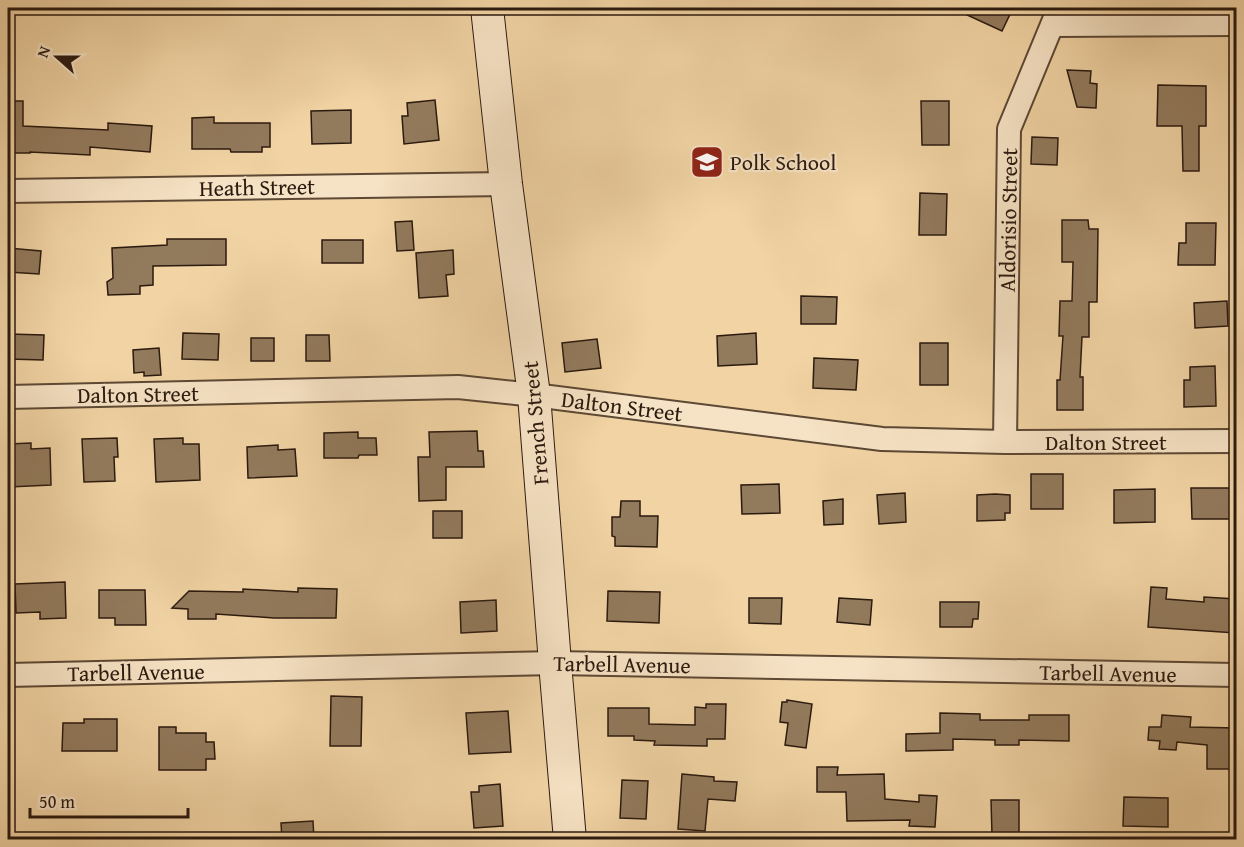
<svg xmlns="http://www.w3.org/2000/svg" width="1244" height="847" font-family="'Gentium Book Plus',serif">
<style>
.building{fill:#927a5c;stroke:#2b1a0f;stroke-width:1.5}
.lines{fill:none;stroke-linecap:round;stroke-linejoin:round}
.street-casing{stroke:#5c4834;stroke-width:26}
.secondary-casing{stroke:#2b1a0f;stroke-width:34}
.street{stroke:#f6e2c4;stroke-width:22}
.secondary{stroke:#f6e2c4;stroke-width:32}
.labels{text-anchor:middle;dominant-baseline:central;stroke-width:4.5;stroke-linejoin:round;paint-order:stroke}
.poi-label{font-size:22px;fill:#2b1a0f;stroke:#f6e2c4;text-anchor:start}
.street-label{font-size:22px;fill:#2b1a0f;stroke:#f6e2c4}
</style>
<rect width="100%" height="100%" fill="#f1d3a4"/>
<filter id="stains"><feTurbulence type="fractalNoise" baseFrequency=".00333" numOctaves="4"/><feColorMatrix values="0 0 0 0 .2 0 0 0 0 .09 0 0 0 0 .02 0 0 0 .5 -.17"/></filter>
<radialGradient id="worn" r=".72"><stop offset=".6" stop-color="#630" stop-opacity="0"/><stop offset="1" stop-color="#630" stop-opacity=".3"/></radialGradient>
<!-- building -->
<path class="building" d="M952 8H1013L1002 31Z
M1067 70 1091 71 1090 83 1097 84 1096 108 1077 107Z
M1158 85 1206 86V126H1199V171H1183L1182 126H1157Z
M435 100 439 140 404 144 402 116H408L407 103Z
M8 101H23V126L108 130V123L152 126 150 152 90 147V155L30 152V153H8Z
M921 101H949V145H922Z
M351 110V143L312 144 311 111Z
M214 117V123H270V147H262V152H231L230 149H192V118Z
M1032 137 1058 138 1057 165 1031 164Z
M920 193 947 194 946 235H919Z
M1062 220H1088L1089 229H1098L1097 302H1089V337H1082L1080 377H1083V410H1057V380H1060L1063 336H1059L1060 301H1072L1073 262H1062Z
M412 221 414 250 397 251 395 222Z
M1186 223H1216L1215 265H1178L1179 243H1186Z
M167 239H226V265L153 266V285L140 286V294L108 295 107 282 113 278 112 248 167 245Z
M322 240H363V263H322Z
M8 248 41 251 39 274 8 272Z
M453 250 454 274 446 275 448 296 419 298 416 253Z
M801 296 837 297 836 324H801Z
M1227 301 1228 326 1195 328 1194 303Z
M183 333 219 334 218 360 182 359Z
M756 333 757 364 718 366 717 336Z
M8 334 44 335 43 360 8 359Z
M306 335H329L330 361H306Z
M251 338H274V361H251Z
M597 339 601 368 565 372 562 343Z
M920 343H948V385H920Z
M159 348 161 375 144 376V372L134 373 133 350Z
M814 358 858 360 856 390 813 388Z
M1215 366 1216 406 1184 407V380H1190V367Z
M477 431 478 451H483L484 467H446V500L419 501 418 457H430L429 432Z
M358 432V438H376L377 455H359L358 458H324V433Z
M117 438 118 457H114L115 481 84 482 82 439Z
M183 438V444H199L200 480 156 482 154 439Z
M31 443V449L50 448 51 485 9 487 8 444Z
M278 445V450L295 449 297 476 248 478 247 447Z
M1031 474H1063V509H1031Z
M779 484 780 513 742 514 741 485Z
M1191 488H1231V519H1192Z
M1155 489V522L1114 523V490Z
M905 493 906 522 879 524 877 495Z
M995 494 1010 495V513H1005V520L977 521V495Z
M843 499V524L824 525 823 501Z
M621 501H640V516H658L657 547 615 546V537L612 536V517H620Z
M433 511H462V538H433Z
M65 582 66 618 40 619V612L16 613 15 584Z
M1151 587 1167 588 1166 599 1204 602V597L1236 599V633L1148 627Z
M298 588 337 589 336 618H274L216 614V619H188V609L172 608 189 591 243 592V589L298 592Z
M99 590H145L146 625H115V618H99Z
M608 591 660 592 659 623 607 621Z
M749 598H782L781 624 749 623Z
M839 598 872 600 870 625 837 622Z
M496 600 497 631 461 633 460 602Z
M940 602H979L978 619H973L972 627H940Z
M331 696 362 697 361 746H330Z
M787 700 812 704 806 748 785 745 788 723 780 722 782 702H787Z
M706 704H726L725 739H707V746L654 745 655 741 634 740V736H608V708H649V724L695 725V707L706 708Z
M508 711 511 752 469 754 466 713Z
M940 713 980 714V720H1029V715H1069V741L1019 740V745H995V740L953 739V750L906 751V734L940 733Z
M1162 715 1191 717 1190 727 1236 728V759H1233V769H1207V745L1177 742 1176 750 1159 749 1160 741 1148 740 1149 727H1161Z
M84 719H117V751H62L63 723H84Z
M159 727H176V733H206V742H214L215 759H206V770H159Z
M817 767H838L837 775 884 774 885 799 919 802V795L937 796 935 827 909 826 910 820 847 821 846 792H817Z
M682 774 714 777V781L737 782 735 801 708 799 705 831 678 829Z
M622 780 648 781 646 819 620 818Z
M500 784 503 826 474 828 471 792H479V786Z
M1124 797 1168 798V827L1123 826Z
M991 800H1019V840H998V835H992Z
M313 821 314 840H282L281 823Z"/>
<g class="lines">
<defs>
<path id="street" d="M1052 25 1236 24
M8 191 506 184
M8 397 458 387 534 395 882 439 1005 442 1236 441
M1005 442 1009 129 1059 8
M8 675 555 663 1236 675"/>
<path id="secondary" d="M487 8 506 184 534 395 555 663 570 840"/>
</defs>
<!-- street casing -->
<use href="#street" class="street-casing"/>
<!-- secondary casing -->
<use href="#secondary" class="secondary-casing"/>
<!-- street -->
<use href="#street" class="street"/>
<!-- secondary -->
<use href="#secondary" class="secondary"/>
</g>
<!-- icons -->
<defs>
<symbol id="school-square" viewBox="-11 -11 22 22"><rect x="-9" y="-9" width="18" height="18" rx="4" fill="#8f2418" stroke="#f6e2c4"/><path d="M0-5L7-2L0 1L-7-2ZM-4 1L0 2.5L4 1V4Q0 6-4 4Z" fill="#fff"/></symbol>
</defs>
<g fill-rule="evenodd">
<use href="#school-square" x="688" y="143" width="38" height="38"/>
</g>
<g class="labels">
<!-- poi labels -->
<g class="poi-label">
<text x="730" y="162">Polk School</text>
</g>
<!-- street labels -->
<g class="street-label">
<text transform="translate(257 187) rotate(-1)">Heath Street</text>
<text transform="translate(1008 220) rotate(-89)">Aldorisio Street</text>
<text transform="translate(138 394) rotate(-1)">Dalton Street</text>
<text transform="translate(622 406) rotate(7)">Dalton Street</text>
<text transform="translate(535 423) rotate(-95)">French Street</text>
<text x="1106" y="442">Dalton Street</text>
<text transform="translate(622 664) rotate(1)">Tarbell Avenue</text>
<text transform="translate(136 672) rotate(-1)">Tarbell Avenue</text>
<text transform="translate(1108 673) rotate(1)">Tarbell Avenue</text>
</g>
</g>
<!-- margin -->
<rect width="1244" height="847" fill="none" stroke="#f1d3a4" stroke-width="30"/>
<rect x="9" y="9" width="1226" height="829" fill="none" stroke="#2b1a0f" stroke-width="3"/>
<rect x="15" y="15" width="1214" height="817" fill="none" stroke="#2b1a0f" stroke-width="1.5"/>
<!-- north arrow -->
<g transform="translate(57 57) rotate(291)" stroke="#f6e2c4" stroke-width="4.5" paint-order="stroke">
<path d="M0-4.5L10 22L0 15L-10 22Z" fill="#2b1a0f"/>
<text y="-9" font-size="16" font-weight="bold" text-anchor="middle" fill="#2b1a0f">N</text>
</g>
<!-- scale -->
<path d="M30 808v9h158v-9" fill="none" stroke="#2b1a0f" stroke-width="3"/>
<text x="39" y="808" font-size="18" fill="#2b1a0f" stroke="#f6e2c4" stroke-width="4.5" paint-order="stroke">50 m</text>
<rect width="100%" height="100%" filter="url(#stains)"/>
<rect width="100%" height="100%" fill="url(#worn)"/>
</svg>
